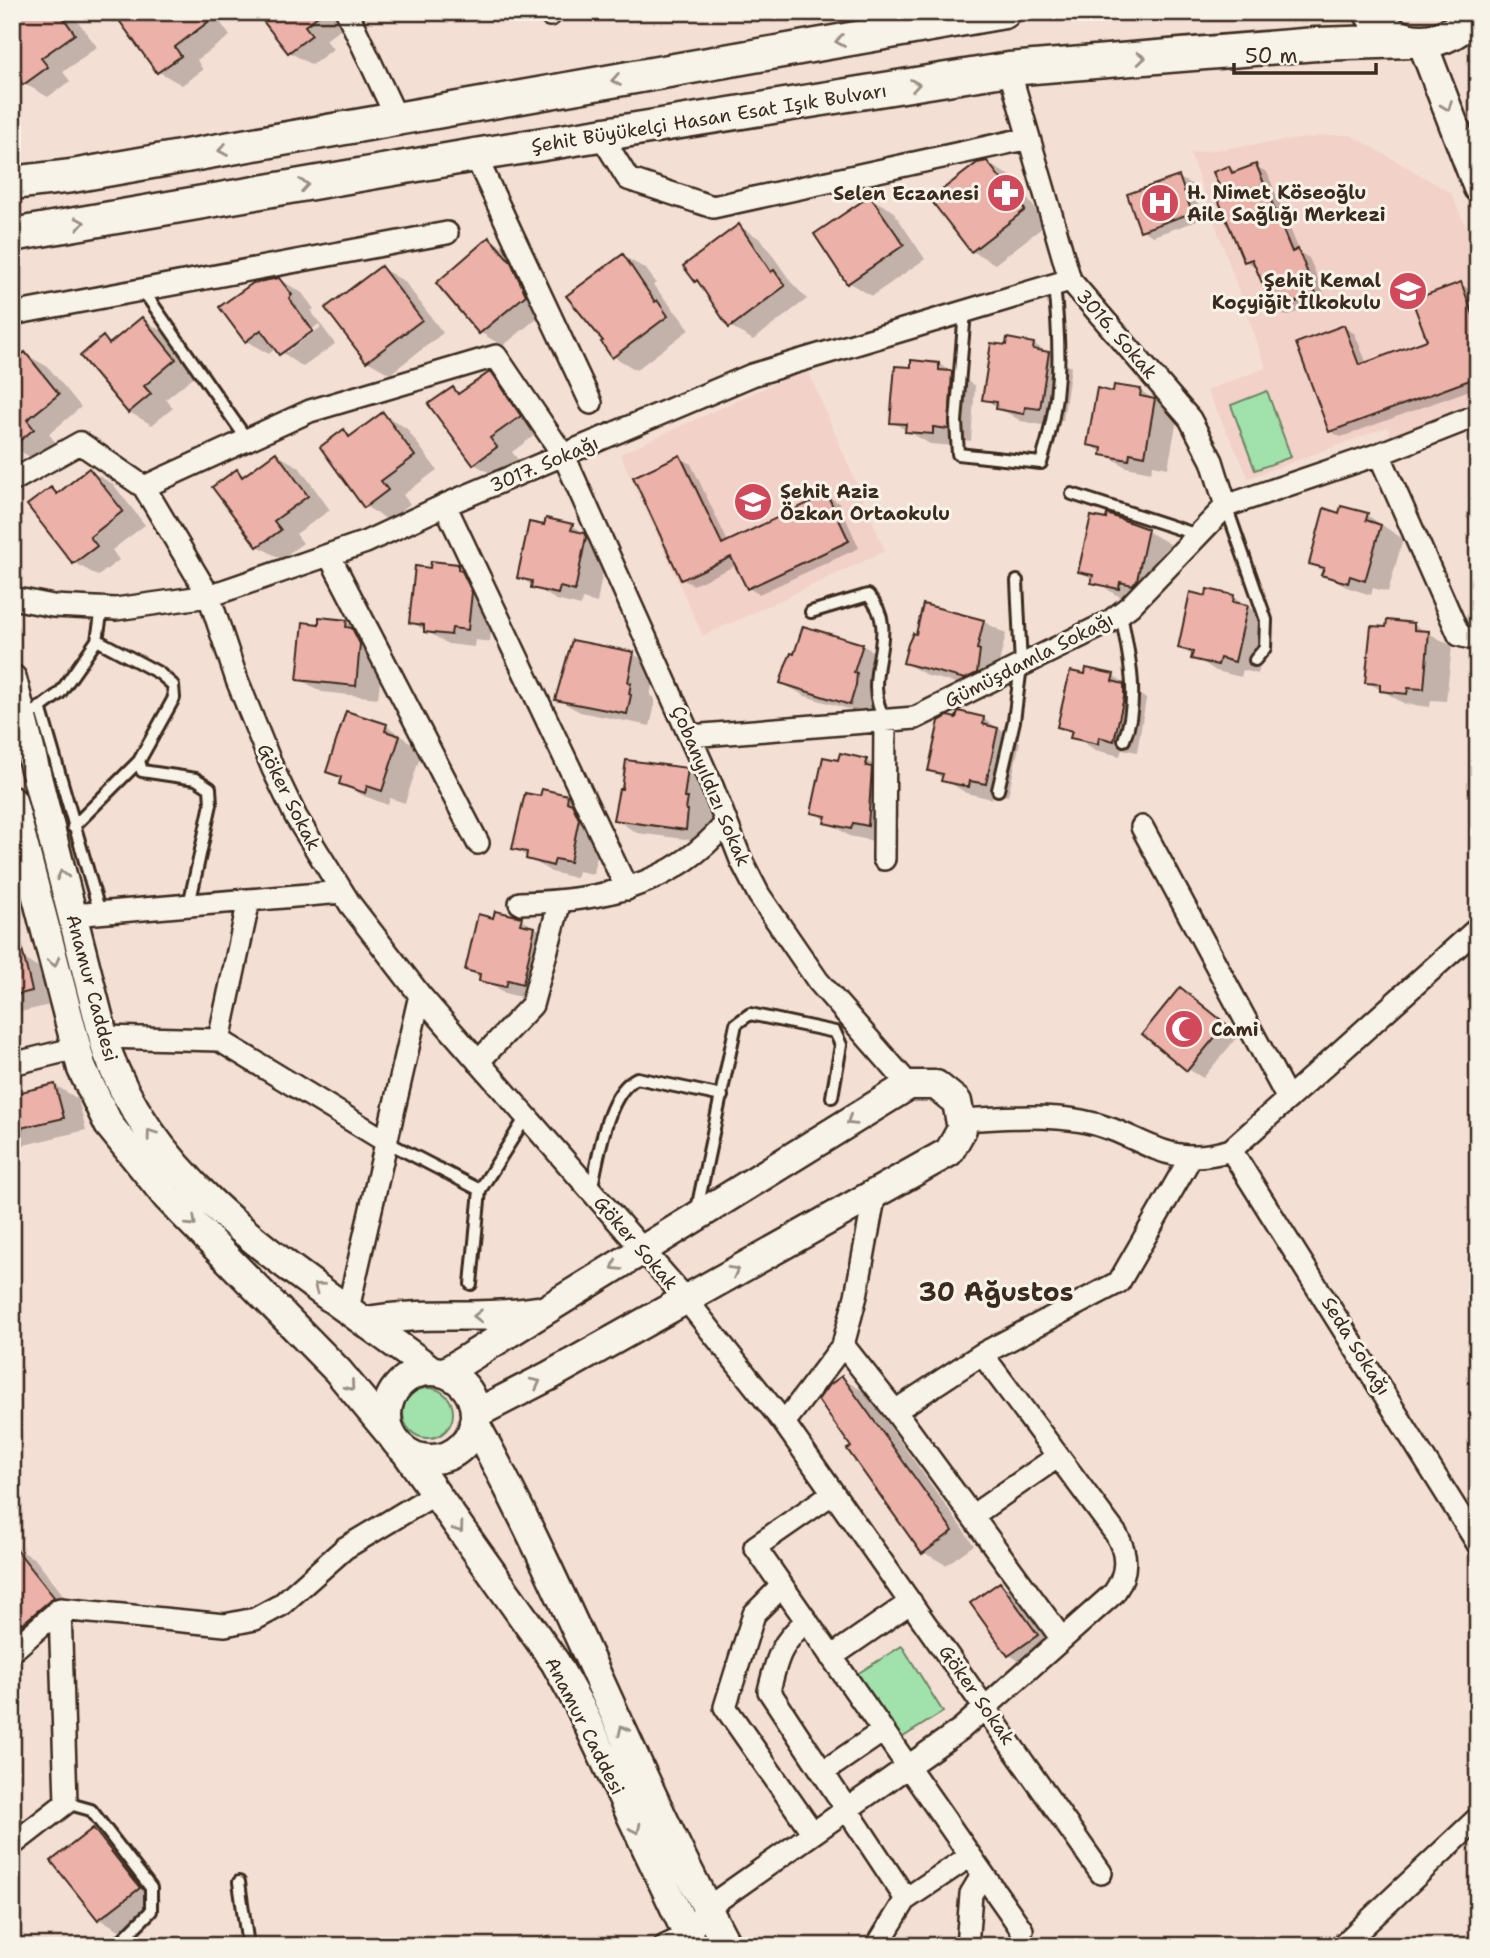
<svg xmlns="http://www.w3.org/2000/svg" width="1490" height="1958" font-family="'Shantell Sans',sans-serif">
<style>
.built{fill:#f2d1c8}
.green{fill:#a1e2ac;stroke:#6e8665;stroke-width:2}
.shadow{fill:#0003;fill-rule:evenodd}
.building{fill:#ecb1a8;stroke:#3b2a1e;stroke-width:2}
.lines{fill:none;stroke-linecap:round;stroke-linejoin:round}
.lane-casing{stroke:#3b2a1e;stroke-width:16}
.street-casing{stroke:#3b2a1e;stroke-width:26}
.secondary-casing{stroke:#3b2a1e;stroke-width:33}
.primary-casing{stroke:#3b2a1e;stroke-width:37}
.lane{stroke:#f7f3e8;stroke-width:10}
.street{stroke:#f7f3e8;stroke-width:21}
.secondary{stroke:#f7f3e8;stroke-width:28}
.primary{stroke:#f7f3e8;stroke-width:32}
.oneway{stroke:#998e83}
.labels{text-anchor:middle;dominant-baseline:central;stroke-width:6;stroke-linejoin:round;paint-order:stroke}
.street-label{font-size:19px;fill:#3b2a1e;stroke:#f7f3e8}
.poi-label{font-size:19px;font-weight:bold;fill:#3b2a1e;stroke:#f7f3e8;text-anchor:start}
.district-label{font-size:26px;font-weight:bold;fill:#3b2a1e;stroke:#f7f3e8}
</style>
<rect width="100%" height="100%" fill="#f4dfd5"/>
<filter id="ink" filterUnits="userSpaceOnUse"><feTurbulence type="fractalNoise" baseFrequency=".0143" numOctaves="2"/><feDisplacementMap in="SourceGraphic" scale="14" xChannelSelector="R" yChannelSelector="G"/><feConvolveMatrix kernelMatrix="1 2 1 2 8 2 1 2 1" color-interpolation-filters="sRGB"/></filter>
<g filter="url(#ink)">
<!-- built -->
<path class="built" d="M1331 135H1351L1451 193 1478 254V406L1393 440 1387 427 1249 478 1207 390 1266 368 1190 153Z
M809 373 885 551 703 636 620 454 784 379Z"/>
<!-- green -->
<path class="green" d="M1267 391 1291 457 1255 470 1231 405Z
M403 1413a25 25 0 1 1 50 0a25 25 0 1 1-50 0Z
M902 1646 943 1712 898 1740 857 1674Z"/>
<!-- shadow -->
<path class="shadow" d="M15 12H71L97 47 63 72 70 81 48 97 25 84Z
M213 12 230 36 197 60 203 70 182 85 159 72 116 13Z
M258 12H358L359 14 326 40 333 49 312 65 289 52Z
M987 163 1010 176 1047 224 995 264 972 251Z
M1255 166 1267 172 1300 253 1309 258 1327 300 1286 316 1275 310 1256 267 1245 261 1223 191 1229 167 1238 173Z
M1179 178 1191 184 1203 219 1153 236 1142 230Z
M870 198 893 211 925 259 872 296 849 283Z
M739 226 762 240 791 282 807 299 753 340 730 326 696 280Z
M490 239 513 253 548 309 503 346 481 333 438 283Z
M623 256 646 269 656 283 653 285 690 329 636 370 613 356Z
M381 268 404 281 443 333 390 374 367 361Z
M279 279 302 293 314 309 311 311 335 344 303 367 276 348 269 354 246 341ZM319 324 321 327 287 352V348Z
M1461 284 1472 291 1478 306V387L1341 437 1330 431 1344 327 1355 334 1367 364 1429 341Z
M142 319 165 333 198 373 166 399 173 408 152 425 129 412 83 356 104 339 112 344Z
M1008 340 1034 344 1071 367 1063 421 1047 419 1046 426 1021 421 984 399Z
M25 354 48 367 81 407 49 434 56 443 35 460 12 446Z
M939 364 975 386 971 441 956 439 955 446 930 444 892 422 912 369Z
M491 373 514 387 543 429 512 452 519 461 497 477 474 464 453 389 462 394Z
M1115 387 1141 391 1178 414 1168 468 1153 465 1151 472 1126 467 1089 444Z
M383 414 406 428 437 470 403 495 410 504 388 520 365 506 344 432 353 437Z
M276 454 299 467 330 510 296 534 303 543 281 559 258 546 237 471 246 476Z
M680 457 691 464 728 542 827 496 839 503 859 548 759 594 748 588 737 565 693 585 682 579Z
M90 471 113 484 145 525 112 550 119 560 98 576 75 563 29 505 51 489 60 494Z
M1473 492 1478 493V525L1466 518Z
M1340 515H1367L1403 539 1388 592 1373 588 1371 595 1346 587 1311 563Z
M572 525 607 548 597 603 582 599 581 606 556 600 519 577Z
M1147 531 1170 544 1156 597 1143 594 1142 601 1116 595 1080 571Z
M458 565 481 579 494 606 490 642 475 640 474 647 448 644 411 622 432 570Z
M1208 591 1234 597 1270 620 1258 674 1243 670 1241 677 1216 671 1180 647Z
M983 621 1006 634 999 663 1002 665 989 691 928 676 905 663Z
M346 622 369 635 383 658 378 698 322 692 299 679 320 626Z
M1414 625 1452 646 1446 701 1431 700 1430 707 1405 704 1367 682Z
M862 645 885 658 877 687 879 699 874 717 805 696 782 683Z
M633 654 656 667 650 696 654 697V709L650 726 580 712 557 699Z
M1113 675 1146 699 1137 752 1122 749 1120 756 1095 750 1059 726 1086 677Z
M347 713 387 726 422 751 405 803 390 798 388 805 364 796 341 783 342 779 328 771Z
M959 713 984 719 1020 742 1008 796 993 793 992 799 966 793 930 770Z
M867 761 890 774 874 841 849 836 813 812 840 762Z
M688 770 710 783 707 812 710 813 711 825 708 842 637 833 615 819Z
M567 797 590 810 602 834 593 874 578 871 576 878 551 872 514 848 541 798Z
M521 919 558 942 546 996 530 992 529 999 504 993 467 969 494 920Z
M24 959 47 972 54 1004 12 1014V962Z
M1181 989 1240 1034 1203 1078 1188 1069Z
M55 1085 78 1099 86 1130 24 1145 12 1138V1096Z
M842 1379 865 1392 974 1545 946 1565 923 1552 853 1447Z
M12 1546 35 1559 76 1611 46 1636 24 1623 12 1609Z
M1000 1584 1023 1597 1060 1649 1032 1668 1009 1655Z
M93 1830 116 1843 161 1901 123 1932 100 1919Z"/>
<!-- building -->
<path class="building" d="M12 12H59L75 34 41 58 48 67 23 85 12 69Z
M113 12H201L208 22 175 47 181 56 157 73Z
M256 12H323L305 26 312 35 288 53Z
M987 161 1025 210 971 252 930 199 977 163Z
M1256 164 1292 252 1298 249 1316 294 1274 311 1252 259 1244 262 1215 192 1221 190 1213 172 1229 166 1232 173Z
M1179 176 1192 213 1140 231 1127 194Z
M870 196 904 245 847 284 814 234Z
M739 224 771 272 774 270 785 286 729 328 697 280 695 282 683 266Z
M489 237 511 262 526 295 479 334 436 283Z
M623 254 655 302 657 300 668 316 612 358 601 342 603 341 566 296Z
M381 266 422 320 366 362 325 308Z
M279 278 292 295 289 298 313 331 279 355 261 330 245 342 219 307 253 283Z
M1461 282 1478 328V377L1329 432 1296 343 1344 325 1359 365 1427 340 1412 300Z
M142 317 176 359 144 386 151 394 128 413 80 356 103 336 109 344Z
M1007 338 1034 343 1033 349 1049 352 1040 409 1025 407 1024 414 996 409 997 402 982 400 991 343 1006 345Z
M25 352 59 394 27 420 34 429 12 447V362Z
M911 360 939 363V370L952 371 949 429 933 427V434L905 432 906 424 890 423 895 366 911 367Z
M491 371 521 416 490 438 497 447 473 465 428 404 453 387 458 394Z
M1114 385 1141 389 1140 396 1155 399 1145 456 1130 453 1129 460 1101 455 1102 448 1087 445 1097 388 1113 392Z
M383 412 415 456 381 481 388 490 364 508 320 447 344 429 349 437Z
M276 452 308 496 274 521 281 530 257 547 212 487 237 469 242 477Z
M680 455 722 544 827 494 849 541 747 589 731 557 681 580 633 477Z
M89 468 123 511 90 537 97 546 73 564 27 505 51 487 57 494Z
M1341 506 1368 513 1366 520 1381 525 1365 581 1350 576 1348 583 1321 575 1324 568 1309 564 1324 508 1339 513Z
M1107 514 1148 529 1137 580 1132 585 1120 582 1119 589 1091 583 1093 575 1078 572 1091 516 1106 519Z
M546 518 573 524 571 530 584 533 586 537 575 591 560 587 558 594 531 588 532 581 517 578 529 522 544 525Z
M431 561 458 564V570L462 571 472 592 468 630 452 628 451 635 424 632V625L409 623 415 566 430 568Z
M1207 589 1234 595 1233 602 1248 605 1235 662 1220 658 1218 665 1191 659 1193 652 1178 648 1190 592 1206 596Z
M923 604 984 620 977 649 980 650 977 673 965 679 903 663 908 644 913 633 916 634Z
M319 617 347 620 346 627 352 628 360 644 356 686 297 680 303 622 319 624Z
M1387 620 1414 623V630L1429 631 1424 689 1408 688 1407 694 1380 691V684L1365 683 1371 626 1386 627Z
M803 626 863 644 854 672 857 673 856 685 850 705 780 683 786 664 791 653 794 654Z
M572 640 634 652 628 682 631 683 629 694 631 695 627 714 555 700Z
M1086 668 1114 674 1112 681 1124 684V697L1114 741 1099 737 1098 744 1070 738 1072 731 1057 727 1070 671 1085 674Z
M346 711 387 724 385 731 400 736 382 791 367 786 365 793 339 784 341 777 326 772Z
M958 711 984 717 983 724 998 728 986 784 970 781 969 787 941 781 943 774 928 771 939 721 948 716 956 718Z
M840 753 867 759 866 766 872 767 868 826 853 823 851 829 824 823 826 816 811 813 823 757 838 760Z
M626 760 688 768 684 798H688L686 810H688L686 830 613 820 619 789H622Z
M542 789 568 795 567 802 572 804 579 819 570 862 555 859 553 866 526 859 527 852 512 849 525 793 540 796Z
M495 911 522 917 520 924 535 927 523 984 508 980 506 987 479 981 480 974 465 970 478 914 493 918Z
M18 932 32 991 12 996V933Z
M1180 987 1226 1024 1187 1071 1142 1034Z
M55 1084 64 1118 12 1130V1094Z
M842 1376 953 1531 922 1554 847 1449 851 1447 818 1400 828 1386Z
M12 1544 54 1597 22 1624 12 1612Z
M1000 1582 1038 1635 1008 1656 970 1603Z
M93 1828 140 1888 98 1920 51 1861Z"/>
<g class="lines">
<defs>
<path id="lane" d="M142 289 246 438
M965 311 956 422 958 454 1041 463C1062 399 1061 351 1054 285
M1072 494 1198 535
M1226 506 1266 620 1265 648 1255 660
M811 612 868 595C904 633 858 673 885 720
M1121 614C1129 656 1140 699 1124 740
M97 640 159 673 173 685 174 698 139 761 142 771 196 779 210 788 211 804 189 905
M40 707 100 913
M36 711 60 693 97 640 102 609
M998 790 1014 721 1021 666 1017 581
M73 827 139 761
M387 1142 480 1190
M591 1190C599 1157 606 1093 637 1078L722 1096
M697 1209 736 1024 750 1014 835 1032 841 1045 832 1097
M471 1284 480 1190 526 1117
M66 1803 91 1810 151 1888V1911L116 1946
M239 1882 248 1946"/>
<path id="street" d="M347 12 397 119
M549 12 550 15
M1009 69 1070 280 1190 419 1212 461 1226 506
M602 137 628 179 713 207 1029 138
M475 155 591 403
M12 314 447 233
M1379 454 1459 635 1478 640
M12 481 80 443 144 487 209 596 237 680 273 769 296 817 350 904 420 995 685 1298 784 1423 1101 1873
M144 487 310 411 496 356 564 456 712 786 741 860 759 895 818 981 909 1085
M445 505 627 889
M329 555 478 843
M12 598 53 606 116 609 209 596 366 542 445 505 752 375 1070 280
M690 736 915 718 1109 622 1130 606 1226 506 1379 454 1478 415
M1142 827 1288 1099
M884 859 885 720
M249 900 219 1040 387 1142
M520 903C598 901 673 887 725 824
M73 915 342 892
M103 1037 219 1040
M478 1062 532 1005 560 901
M12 1064 77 1048
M962 1120C1001 1118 1043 1114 1082 1121 1143 1132 1161 1171 1231 1150L1478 928
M1231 1150 1478 1544
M348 1309 420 995
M843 1345 895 1411 1062 1639
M982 1354 1119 1282 1191 1157
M784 1423 843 1345 856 1296 875 1193
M833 1493 755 1547 1022 1930
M972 1516 1057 1457
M782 1586 754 1614 725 1707 813 1833
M807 1621C781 1641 776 1661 769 1691L906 1899 877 1946
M12 1651 60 1609 225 1625 255 1619 281 1605 345 1548 435 1494
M831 1657 911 1602
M823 1772 883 1731
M12 1845 66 1803 60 1609
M906 1899 970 1856
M665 1946 688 1935 707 1908 961 1729 1114 1593C1128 1573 1128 1554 1116 1534L982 1354 895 1411
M967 1946 971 1894 983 1874
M1342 1946 1478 1818"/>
<path id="secondary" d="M1422 42 1478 188
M12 679 107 1051C160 1198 314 1281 432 1371
M12 801 82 1069 109 1125 167 1197 338 1371 391 1435
M367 1321C424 1311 480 1320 537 1311
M387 1415a44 44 0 1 1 88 0a44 44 0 1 1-88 0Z
M444 1373 909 1085H936L957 1102 962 1129 949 1152 549 1376 475 1414
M474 1422C567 1592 635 1775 727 1946
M406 1452 555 1662 579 1705 693 1946"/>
<path id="primary" d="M1370 12C1396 52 1449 49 1475 12
M12 183 72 176 1004 12
M12 235 475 155 1009 69 1316 44 1410 41"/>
</defs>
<!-- lane casing -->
<use href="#lane" class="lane-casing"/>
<!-- street casing -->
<use href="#street" class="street-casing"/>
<!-- secondary casing -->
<use href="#secondary" class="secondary-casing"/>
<!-- primary casing -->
<use href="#primary" class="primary-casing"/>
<!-- lane -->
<use href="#lane" class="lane"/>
<!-- street -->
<use href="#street" class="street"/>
<!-- secondary -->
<use href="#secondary" class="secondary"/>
<!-- primary -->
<use href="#primary" class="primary"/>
</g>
<!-- one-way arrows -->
<defs><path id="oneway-chevron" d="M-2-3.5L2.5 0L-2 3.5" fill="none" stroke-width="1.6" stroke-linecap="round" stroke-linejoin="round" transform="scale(1.75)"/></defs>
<g class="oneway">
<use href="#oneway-chevron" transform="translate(840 41) rotate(170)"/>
<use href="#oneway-chevron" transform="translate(1141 58) rotate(-5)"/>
<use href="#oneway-chevron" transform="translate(616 80) rotate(170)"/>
<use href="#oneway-chevron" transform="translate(915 85) rotate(-9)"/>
<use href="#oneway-chevron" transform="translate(1447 106) rotate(69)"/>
<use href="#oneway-chevron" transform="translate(223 150) rotate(170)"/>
<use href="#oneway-chevron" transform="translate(304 185) rotate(-10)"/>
<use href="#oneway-chevron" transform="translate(80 223) rotate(-10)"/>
<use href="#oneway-chevron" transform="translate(62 875) rotate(-104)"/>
<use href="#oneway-chevron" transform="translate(54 962) rotate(75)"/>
<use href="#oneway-chevron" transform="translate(851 1121) rotate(148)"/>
<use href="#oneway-chevron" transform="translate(151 1134) rotate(-126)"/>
<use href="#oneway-chevron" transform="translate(192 1222) rotate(43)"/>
<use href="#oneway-chevron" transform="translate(616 1266) rotate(148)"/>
<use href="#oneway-chevron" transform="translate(734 1271) rotate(-29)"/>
<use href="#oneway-chevron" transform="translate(318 1287) rotate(-143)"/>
<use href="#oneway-chevron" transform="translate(478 1316) rotate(179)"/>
<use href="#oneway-chevron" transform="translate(536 1383) rotate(-27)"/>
<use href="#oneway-chevron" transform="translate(350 1386) rotate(50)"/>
<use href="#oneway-chevron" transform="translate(459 1528) rotate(54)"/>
<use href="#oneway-chevron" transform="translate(623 1730) rotate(-115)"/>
<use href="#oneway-chevron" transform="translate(636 1829) rotate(64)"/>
</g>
</g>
<!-- icons -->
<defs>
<symbol id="pharmacy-disc" viewBox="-11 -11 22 22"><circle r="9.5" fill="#d1495b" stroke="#f7f3e8"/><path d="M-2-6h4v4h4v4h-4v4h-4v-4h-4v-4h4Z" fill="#fff"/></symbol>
<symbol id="hospital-disc" viewBox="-11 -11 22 22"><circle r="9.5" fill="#d1495b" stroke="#f7f3e8"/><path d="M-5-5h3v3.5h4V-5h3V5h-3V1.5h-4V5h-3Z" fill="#fff"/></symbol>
<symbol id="school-disc" viewBox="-11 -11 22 22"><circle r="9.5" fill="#d1495b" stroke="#f7f3e8"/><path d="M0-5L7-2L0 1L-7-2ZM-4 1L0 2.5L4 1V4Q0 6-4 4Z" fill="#fff"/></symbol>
<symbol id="mosque-disc" viewBox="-11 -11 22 22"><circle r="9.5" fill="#d1495b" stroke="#f7f3e8"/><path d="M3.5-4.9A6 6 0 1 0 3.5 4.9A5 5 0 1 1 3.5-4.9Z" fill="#fff"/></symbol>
</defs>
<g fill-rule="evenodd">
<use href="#pharmacy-disc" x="984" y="171" width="44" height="44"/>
<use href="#hospital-disc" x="1138" y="181" width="44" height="44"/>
<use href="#school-disc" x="1386" y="269" width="44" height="44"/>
<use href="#school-disc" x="731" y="480" width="44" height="44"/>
<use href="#mosque-disc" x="1162" y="1007" width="44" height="44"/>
</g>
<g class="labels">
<!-- street labels -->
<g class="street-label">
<text transform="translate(709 118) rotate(-9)">Şehit Büyükelçi Hasan Esat Işık Bulvarı</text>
<text transform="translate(1117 334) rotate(49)">3016. Sokak</text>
<text transform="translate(544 464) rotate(-23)">3017. Sokağı</text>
<text transform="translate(1029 660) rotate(-27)">Gümüşdamla Sokağı</text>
<text transform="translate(711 786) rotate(67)">Çobanyıldızı Sokak</text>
<text transform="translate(289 797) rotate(63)">Göker Sokak</text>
<text transform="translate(92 988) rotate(75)">Anamur Caddesi</text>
<text transform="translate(636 1243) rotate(49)">Göker Sokak</text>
<text transform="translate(1356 1346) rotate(58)">Seda Sokağı</text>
<text transform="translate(977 1695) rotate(55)">Göker Sokak</text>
<text transform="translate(585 1726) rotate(63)">Anamur Caddesi</text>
</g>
<!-- poi labels -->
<g class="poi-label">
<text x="1187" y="192">H. Nimet Köseoğlu<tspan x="1187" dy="22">Aile Sağlığı Merkezi</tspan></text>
<text x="979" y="193" text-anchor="end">Selen Eczanesi</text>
<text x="1381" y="280" text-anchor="end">Şehit Kemal<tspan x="1381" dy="22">Koçyiğit İlkokulu</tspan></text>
<text x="780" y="491">Şehit Aziz<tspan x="780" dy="22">Özkan Ortaokulu</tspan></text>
<text x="1211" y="1029">Cami</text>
</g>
<!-- district labels -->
<g class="district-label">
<text x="996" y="1291">30 Ağustos</text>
</g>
</g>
<!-- margin -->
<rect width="1490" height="1958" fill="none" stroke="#f7f3e8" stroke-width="42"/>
<rect x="21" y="21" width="1448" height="1916" fill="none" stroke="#3b2a1e" stroke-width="2.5" filter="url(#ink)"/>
<!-- scale -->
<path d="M1234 63v10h142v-10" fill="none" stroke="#3b2a1e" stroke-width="3.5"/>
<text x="1245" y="63" font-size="21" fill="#3b2a1e" stroke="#f7f3e8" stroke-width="5" paint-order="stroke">50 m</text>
</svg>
